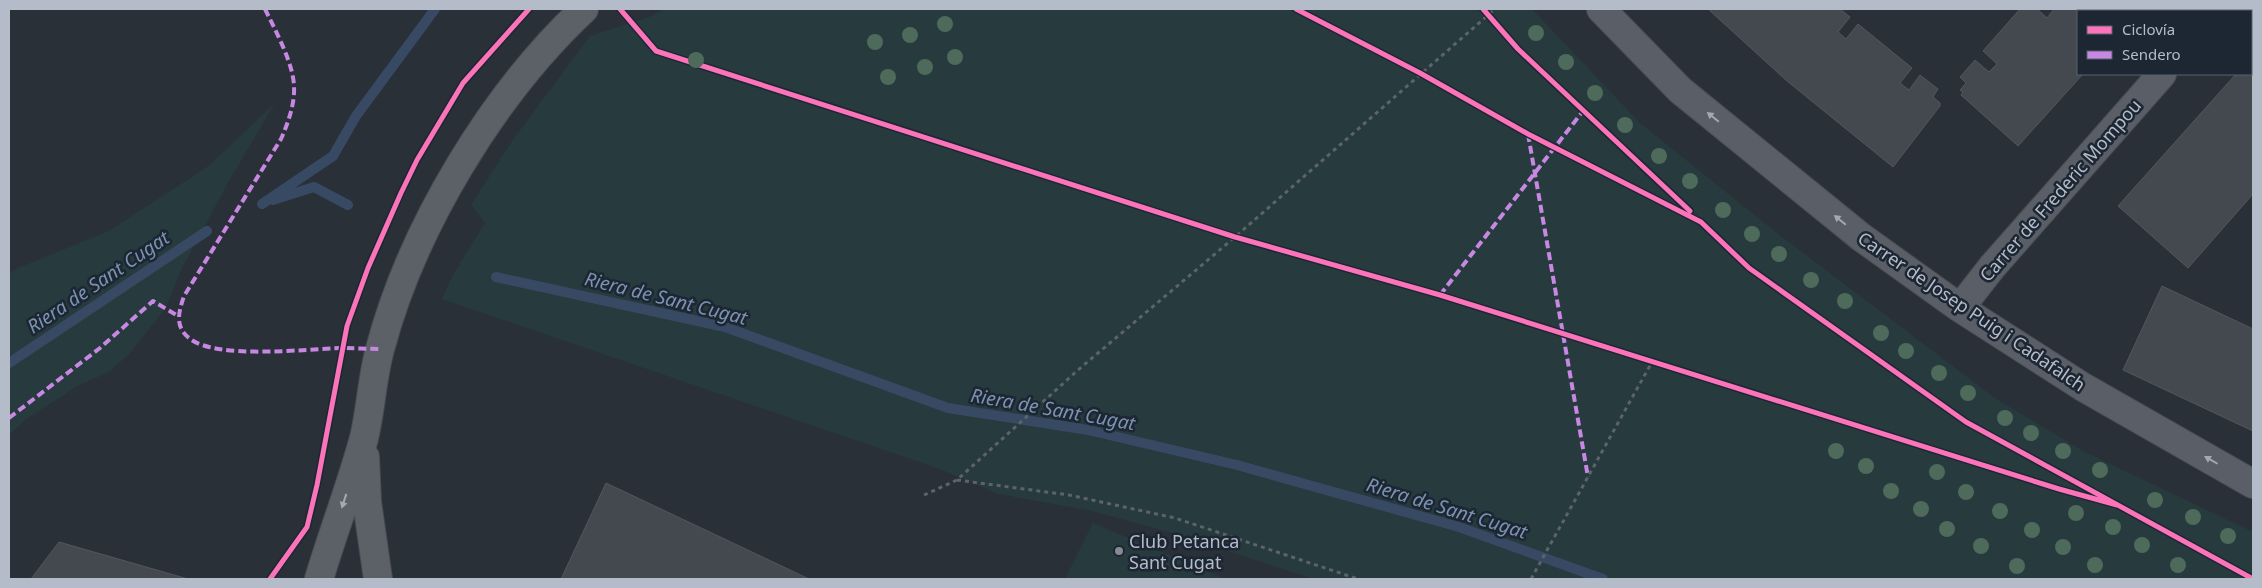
<svg xmlns="http://www.w3.org/2000/svg" width="2262" height="588" font-family="'Noto Sans',sans-serif">
<style>
.green{fill:#273a3e}
.lines{fill:none;stroke-linecap:round;stroke-linejoin:round}
.stream{stroke:#384963;stroke-width:10}
.building{fill:#444950;stroke:#52575f}
.minor-casing{stroke:#484c53;stroke-width:30}
.major-casing{stroke:#484c55;stroke-width:30}
.path{stroke:#5d636a;stroke-width:3;stroke-dasharray:4 4;stroke-linecap:butt}
.minor{stroke:#5a5e66;stroke-width:28}
.major{stroke:#5c6168;stroke-width:28}
.quiet{stroke:#c787e3;stroke-width:4;stroke-dasharray:8 4;stroke-linecap:butt}
.cycleway-casing{stroke:#1d2633;stroke-width:8}
.cycleway{stroke:#fb73b8;stroke-width:5}
.tree{fill:#4e6a5a}
.oneway{fill:#a2a9b5}
.oneway2{fill:#a2aab6}
.poi-dot{fill:#848b96;stroke:#1d2633;stroke-width:2}
.labels{text-anchor:middle;dominant-baseline:central;stroke-width:5;stroke-linejoin:round;paint-order:stroke}
.street-label{font-size:18px;fill:#b4bcc9;stroke:#1d2633}
.poi-label{font-size:18px;fill:#b4bcc9;stroke:#1d2633;text-anchor:start}
.water-label{font-size:19px;font-style:italic;fill:#7c92b1;stroke:#1d2633}
</style>
<rect width="100%" height="100%" fill="#2a3038"/>
<!-- green -->
<path class="green" d="M663 9H1532L1640 123 1777 233 1995 398 2083 451 2253 532V579H1314L1169 532 1092 511 998 494 940 469 442 299 453 275 485 223 471 205 512 141 590 36 652 16Z
M275 103 230 179 181 270 165 309 129 354 109 372 79 385 25 420 9 435V274L18 268 109 231 207 167Z
M1093 523 1225 579H1065Z"/>
<g class="lines">
<!-- stream -->
<path class="stream" d="M273 200 314 187 348 205
M262 204 333 156 356 116 435 9
M496 277 725 327 948 408 1088 430 1237 465 1459 527 1603 579
M9 363 207 231"/>
</g>
<!-- building -->
<path class="building" d="M1708 9H1840L1850 17 1838 32 1846 39 1858 24 1912 68 1900 83 1909 90 1920 75 1938 89 1933 97 1940 103V106L1893 167 1787 81Z
M2020 9H2037L2047 18 2054 9H2140L2138 11H2078V74H2083L2018 146 1961 95 1963 92 1960 90 1966 83 1960 77 1975 60 1989 72 1997 64 1983 51Z
M2253 54V194L2188 268 2118 206 2236 74H2251V57Z
M2162 286 2253 329V431L2123 370Z
M606 483 809 579H561Z
M59 542 188 579H31Z"/>
<g class="lines">
<defs>
<path id="minor" d="M1601 9 1680 90 1861 237 1960 308 2083 387 2253 484
M2217 11 2219 9
M1960 308 1992 267 2162 74"/>
<path id="major" d="M365 457 367 502 378 579
M319 579C333 532 351 486 364 438 371 409 372 378 380 349 412 228 493 94 584 9"/>
</defs>
<!-- minor casing -->
<use href="#minor" class="minor-casing"/>
<!-- major casing -->
<use href="#major" class="major-casing"/>
<!-- path -->
<path class="path" d="M620 9 656 51 1235 237 1440 295 2059 489 2117 505
M957 480 1069 495 1175 518 1358 579
M924 495 957 480 1078 370 1235 237 1495 9
M1531 579 1652 362"/>
<!-- minor -->
<use href="#minor" class="minor"/>
<!-- major -->
<use href="#major" class="major"/>
<!-- quiet -->
<path class="quiet" d="M265 9C275 30 293 62 294 86 295 104 288 123 281 139L184 296C179 311 174 326 189 338 215 360 306 349 341 348 354 348 367 349 380 349
M1528 134 1588 477
M1440 295 1583 111
M9 418 100 348 153 301 178 316"/>
<defs>
<path id="cycleway" d="M620 9 656 51 1235 237 1440 295 2059 489 2117 505
M1296 9 1420 73 1528 134 1701 222 1749 268 1966 422 2253 579
M1483 9 1518 49 1690 211
M270 579 307 527 317 485 347 326 368 268 401 193 417 160 463 83 529 9"/>
</defs>
<!-- cycleway casing -->
<use href="#cycleway" class="cycleway-casing"/>
<!-- cycleway -->
<use href="#cycleway" class="cycleway"/>
</g>
<!-- trees -->
<g class="tree">
<circle cx="945" cy="24" r="8"/>
<circle cx="1536" cy="33" r="8"/>
<circle cx="910" cy="35" r="8"/>
<circle cx="875" cy="42" r="8"/>
<circle cx="955" cy="57" r="8"/>
<circle cx="696" cy="60" r="8"/>
<circle cx="1566" cy="62" r="8"/>
<circle cx="925" cy="67" r="8"/>
<circle cx="888" cy="77" r="8"/>
<circle cx="1595" cy="93" r="8"/>
<circle cx="1625" cy="125" r="8"/>
<circle cx="1659" cy="156" r="8"/>
<circle cx="1690" cy="181" r="8"/>
<circle cx="1723" cy="210" r="8"/>
<circle cx="1752" cy="234" r="8"/>
<circle cx="1779" cy="254" r="8"/>
<circle cx="1811" cy="280" r="8"/>
<circle cx="1845" cy="301" r="8"/>
<circle cx="1881" cy="333" r="8"/>
<circle cx="1906" cy="351" r="8"/>
<circle cx="1939" cy="373" r="8"/>
<circle cx="1968" cy="393" r="8"/>
<circle cx="2005" cy="418" r="8"/>
<circle cx="2031" cy="433" r="8"/>
<circle cx="1836" cy="451" r="8"/>
<circle cx="2063" cy="451" r="8"/>
<circle cx="1866" cy="466" r="8"/>
<circle cx="2100" cy="470" r="8"/>
<circle cx="1937" cy="472" r="8"/>
<circle cx="1891" cy="491" r="8"/>
<circle cx="1966" cy="492" r="8"/>
<circle cx="2155" cy="500" r="8"/>
<circle cx="1921" cy="509" r="8"/>
<circle cx="2000" cy="511" r="8"/>
<circle cx="2076" cy="513" r="8"/>
<circle cx="2193" cy="517" r="8"/>
<circle cx="2113" cy="527" r="8"/>
<circle cx="1947" cy="529" r="8"/>
<circle cx="2032" cy="530" r="8"/>
<circle cx="2228" cy="536" r="8"/>
<circle cx="2142" cy="545" r="8"/>
<circle cx="1981" cy="546" r="8"/>
<circle cx="2063" cy="547" r="8"/>
<circle cx="2095" cy="565" r="8"/>
<circle cx="2178" cy="565" r="8"/>
<circle cx="2017" cy="566" r="8"/>
</g>
<!-- one-way arrows -->
<defs><path id="oneway-solid" d="M-6-.8H1V-3.2L6.5 0L1 3.2V.8H-6Z" transform="scale(1.25)"/></defs>
<g class="oneway">
<use href="#oneway-solid" transform="translate(1713 117) rotate(-141)"/>
<use href="#oneway-solid" transform="translate(1840 220) rotate(-141)"/>
<use href="#oneway-solid" transform="translate(2211 460) rotate(-150)"/>
</g>
<use class="oneway2" href="#oneway-solid" transform="translate(344 501) rotate(108)"/>
<!-- markers -->
<circle class="poi-dot" cx="1119" cy="551" r="5"/>
<g class="labels">
<!-- street labels -->
<g class="street-label">
<text transform="translate(2060 190) rotate(-49)">Carrer de Frederic Mompou</text>
<text transform="translate(1972 311) rotate(34)">Carrer de Josep Puig i Cadafalch</text>
</g>
<!-- poi labels -->
<g class="poi-label">
<text x="1129" y="541">Club Petanca<tspan x="1129" dy="21">Sant Cugat</tspan></text>
</g>
<!-- water labels -->
<g class="water-label">
<text transform="translate(98 282) rotate(-34)">Riera de Sant Cugat</text>
<text transform="translate(666 298) rotate(14)">Riera de Sant Cugat</text>
<text transform="translate(1053 409) rotate(10)">Riera de Sant Cugat</text>
<text transform="translate(1447 508) rotate(17)">Riera de Sant Cugat</text>
</g>
</g>
<!-- border -->
<rect width="2262" height="588" fill="none" stroke="#b4bcc9" stroke-width="20"/>
<!-- legend -->
<rect x="2077" y="10" width="175" height="65" fill="#1d2633" stroke="#59626f"/>
<rect x="2087" y="26" width="25" height="8" fill="#fb73b8" stroke="#59626f"/>
<text x="2122" y="35" font-size="15" fill="#b4bcc9">Ciclovía</text>
<rect x="2087" y="51" width="25" height="8" fill="#c787e3" stroke="#59626f"/>
<text x="2122" y="60" font-size="15" fill="#b4bcc9">Sendero</text>
</svg>
